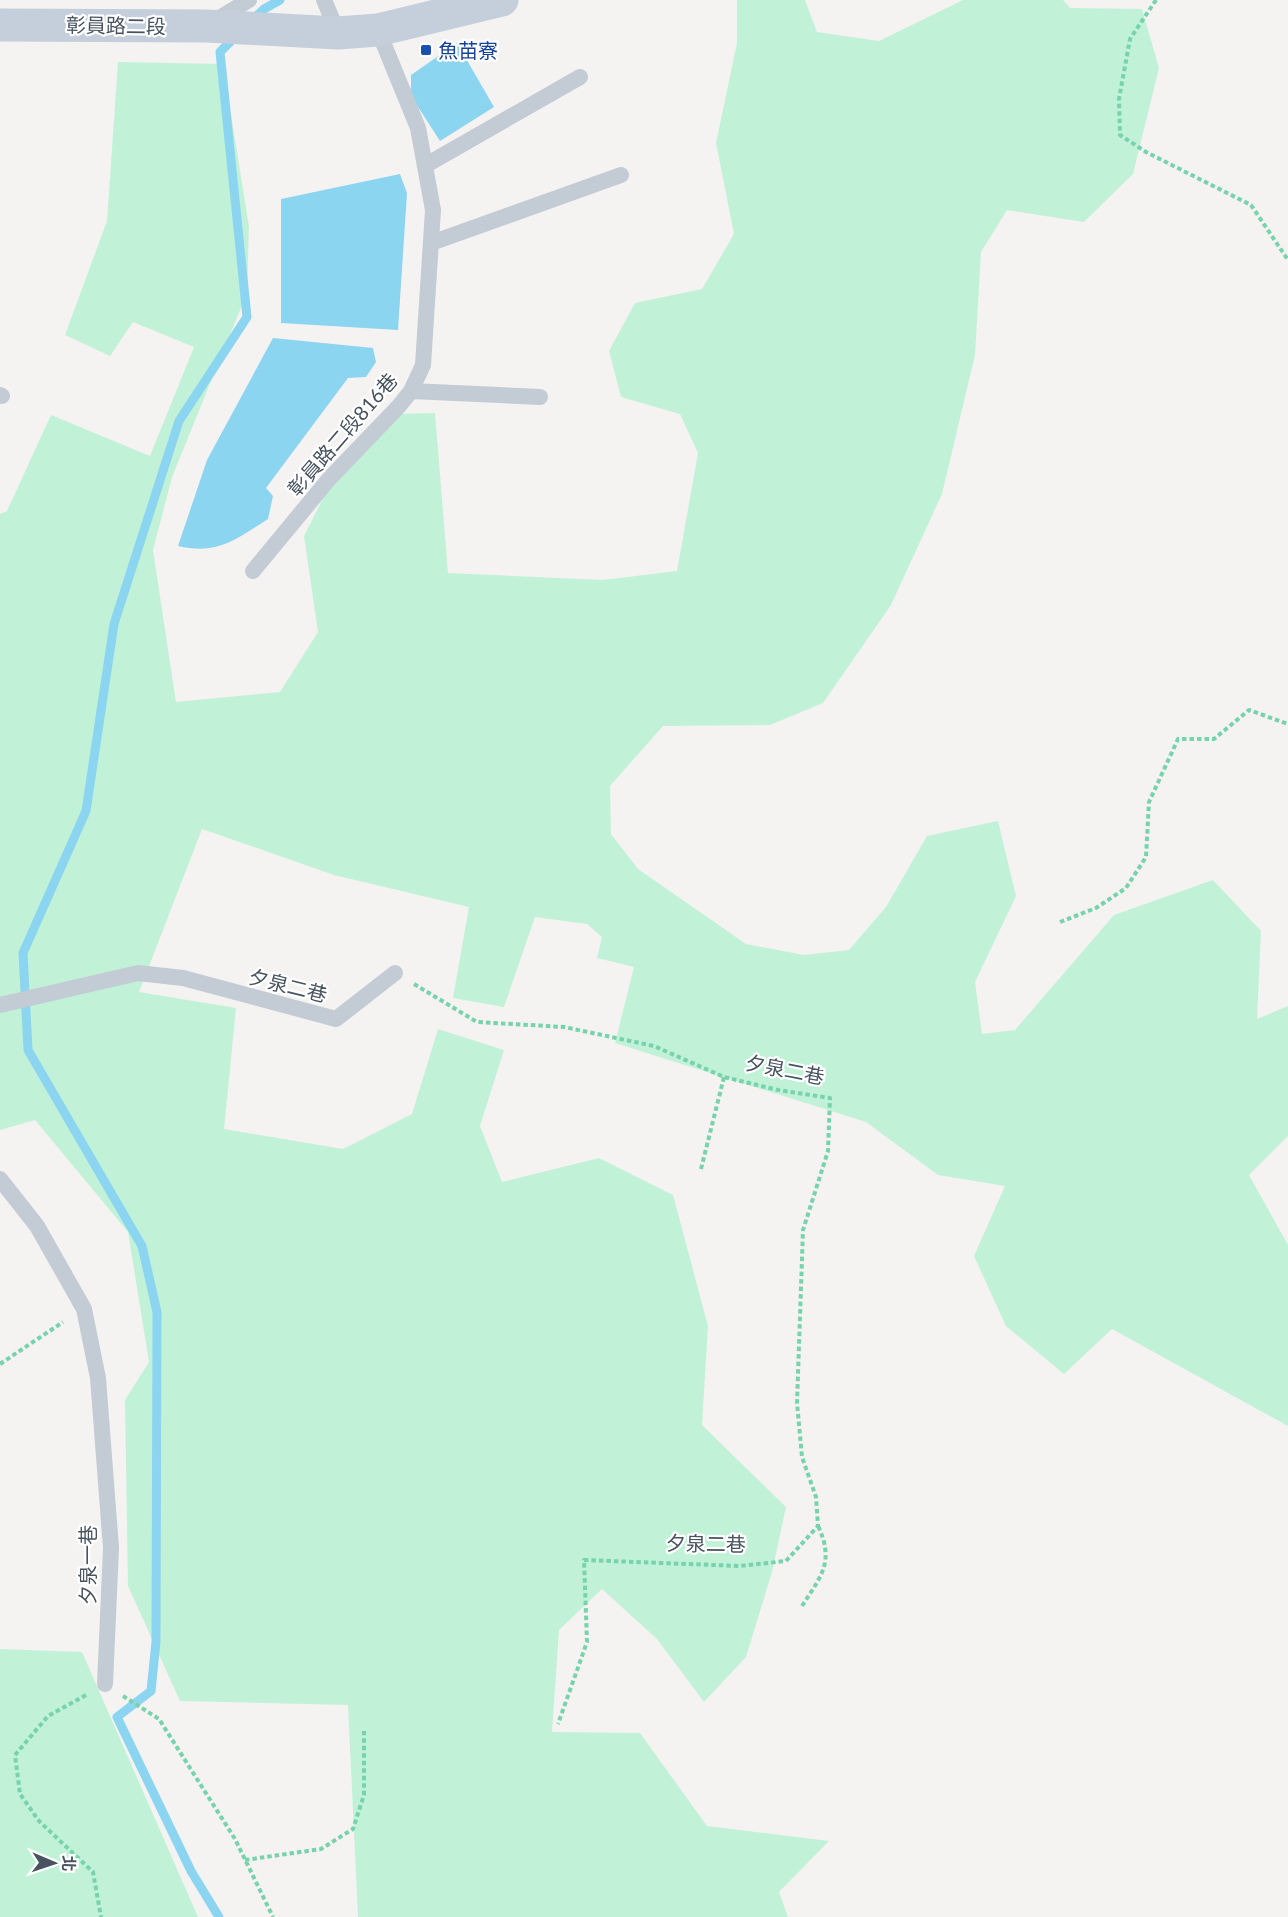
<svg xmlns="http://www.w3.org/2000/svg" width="1288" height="1917" font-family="Lato,'Noto Sans TC',sans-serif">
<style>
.green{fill:#c1f2d7}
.water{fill:#8cd5f1}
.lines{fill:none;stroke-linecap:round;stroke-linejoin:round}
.stream{stroke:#8cd5f1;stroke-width:9}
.path{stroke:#76d3ac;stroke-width:4;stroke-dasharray:4.5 3;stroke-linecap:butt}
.lane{stroke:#c3cbd4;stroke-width:16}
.secondary{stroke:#c5cedb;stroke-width:33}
.transit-dot{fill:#1a4fb4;stroke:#fff;stroke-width:2}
.labels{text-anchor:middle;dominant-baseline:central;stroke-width:4.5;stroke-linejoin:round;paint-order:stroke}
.street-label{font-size:20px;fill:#495461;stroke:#fff}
.transit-label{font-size:20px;fill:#164399;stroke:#fff;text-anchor:start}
</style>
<rect width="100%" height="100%" fill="#f5f2f2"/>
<!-- green -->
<path class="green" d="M737 0H805L817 32 879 41 963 0H1063L1070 8 1142 9 1159 68 1133 174 1084 222 1007 210 981 252 975 355 942 494 891 605 823 703 770 725 663 726 610 786 611 834 638 869 746 944 804 955 849 950 886 907 927 836 998 821 1016 896 975 982 982 1034 1015 1030 1114 915 1213 880 1261 931 1257 1019 1288 1006V1136L1249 1175 1288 1245V1426L1112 1329 1064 1374 1006 1326 974 1256 1005 1186 938 1175 866 1122 615 1043 634 967 597 958 602 937 587 924 535 917 504 1007 453 998 469 907 334 875 202 829 139 992 236 1008 224 1129 343 1149 412 1114 438 1029 504 1050 480 1126 502 1182 599 1158 673 1195 708 1326 702 1425 786 1507 772 1572 746 1657 704 1702 657 1639 602 1589 559 1630 552 1732 640 1733 707 1826 829 1841 779 1892 788 1917H358L348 1705 180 1701 128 1586 125 1400 149 1362 128 1232 35 1120 0 1130V514L7 511 51 415 150 456 194 347 133 322 110 356 65 335 107 221 118 62 223 64 249 227 247 293 172 477 153 550 176 702 280 692 318 632 304 536 339 467 390 414 435 413 448 573 603 580 677 571 698 453 680 414 621 397 609 351 635 303 702 289 734 234 716 143 737 43Z
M0 1649 82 1652 198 1917H0Z"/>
<!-- water -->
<path class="water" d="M457 43 494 107 440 141 411 96V75Z
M400 174 407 193 398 330 281 323V199Z
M273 338 373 348 376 362 366 377 348 378 266 488 273 496 268 519C235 540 218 555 178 546L207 460Z"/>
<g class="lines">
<!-- stream -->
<path class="stream" d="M253 19 264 9 280 0
M219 1917 191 1871 117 1717 151 1691 156 1642 157 1312 142 1246 28 1050 23 953 86 811 114 624 179 421 247 317 220 52 237 35"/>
<!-- path -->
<path class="path" d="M1156 0 1130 39 1119 99 1120 135 1146 152 1251 205 1288 260
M1060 922 1096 908 1126 888 1146 857 1149 802 1178 739H1214L1249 710 1288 724
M414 984 477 1022 564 1027 654 1046 724 1077 778 1090 830 1098 828 1151 803 1230 797 1403 802 1457 816 1497 818 1526 786 1561 740 1566 584 1560 587 1642 558 1724
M701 1169 724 1077
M0 1364 63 1322
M802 1606C821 1576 835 1562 818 1526
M86 1695 48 1716 15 1755 20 1794 39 1821 93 1872 101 1917
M123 1696 159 1719 235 1839 273 1917
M245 1860 321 1849 353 1829 364 1795V1731"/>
<!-- lane -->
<path class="lane" d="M324 0 338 33
M213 22 249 0
M426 165 580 77
M431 243 621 175
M411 391 540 397
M0 395 2 396
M253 571 329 479 399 406 411 391 423 365 433 210 418 128 378 30
M0 1005 138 973 183 978 336 1019 395 973
M0 1179 37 1226 84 1309 98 1378 111 1548 105 1684"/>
<!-- secondary -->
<path class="secondary" d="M0 25 207 26 338 33 378 30 502 0"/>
</g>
<!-- markers -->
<rect class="transit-dot" x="420" y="44" width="12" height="12" rx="3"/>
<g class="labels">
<!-- street labels -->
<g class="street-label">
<text transform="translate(116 25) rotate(1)">彰員路二段</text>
<text transform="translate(342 434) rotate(-49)">彰員路二段816巷</text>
<text transform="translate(288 985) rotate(14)">夕泉二巷</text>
<text transform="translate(785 1069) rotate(11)">夕泉二巷</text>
<text transform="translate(706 1543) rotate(1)">夕泉二巷</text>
<text transform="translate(87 1565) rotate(-90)">夕泉一巷</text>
</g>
<!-- transit labels -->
<g class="transit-label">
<text x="438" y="50">魚苗寮</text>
</g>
</g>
<!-- north arrow -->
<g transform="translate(54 1863) rotate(92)" stroke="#ffffff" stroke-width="4.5" paint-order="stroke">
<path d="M0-4.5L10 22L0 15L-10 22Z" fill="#495461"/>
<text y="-9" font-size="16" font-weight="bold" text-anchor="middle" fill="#495461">北</text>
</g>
</svg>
